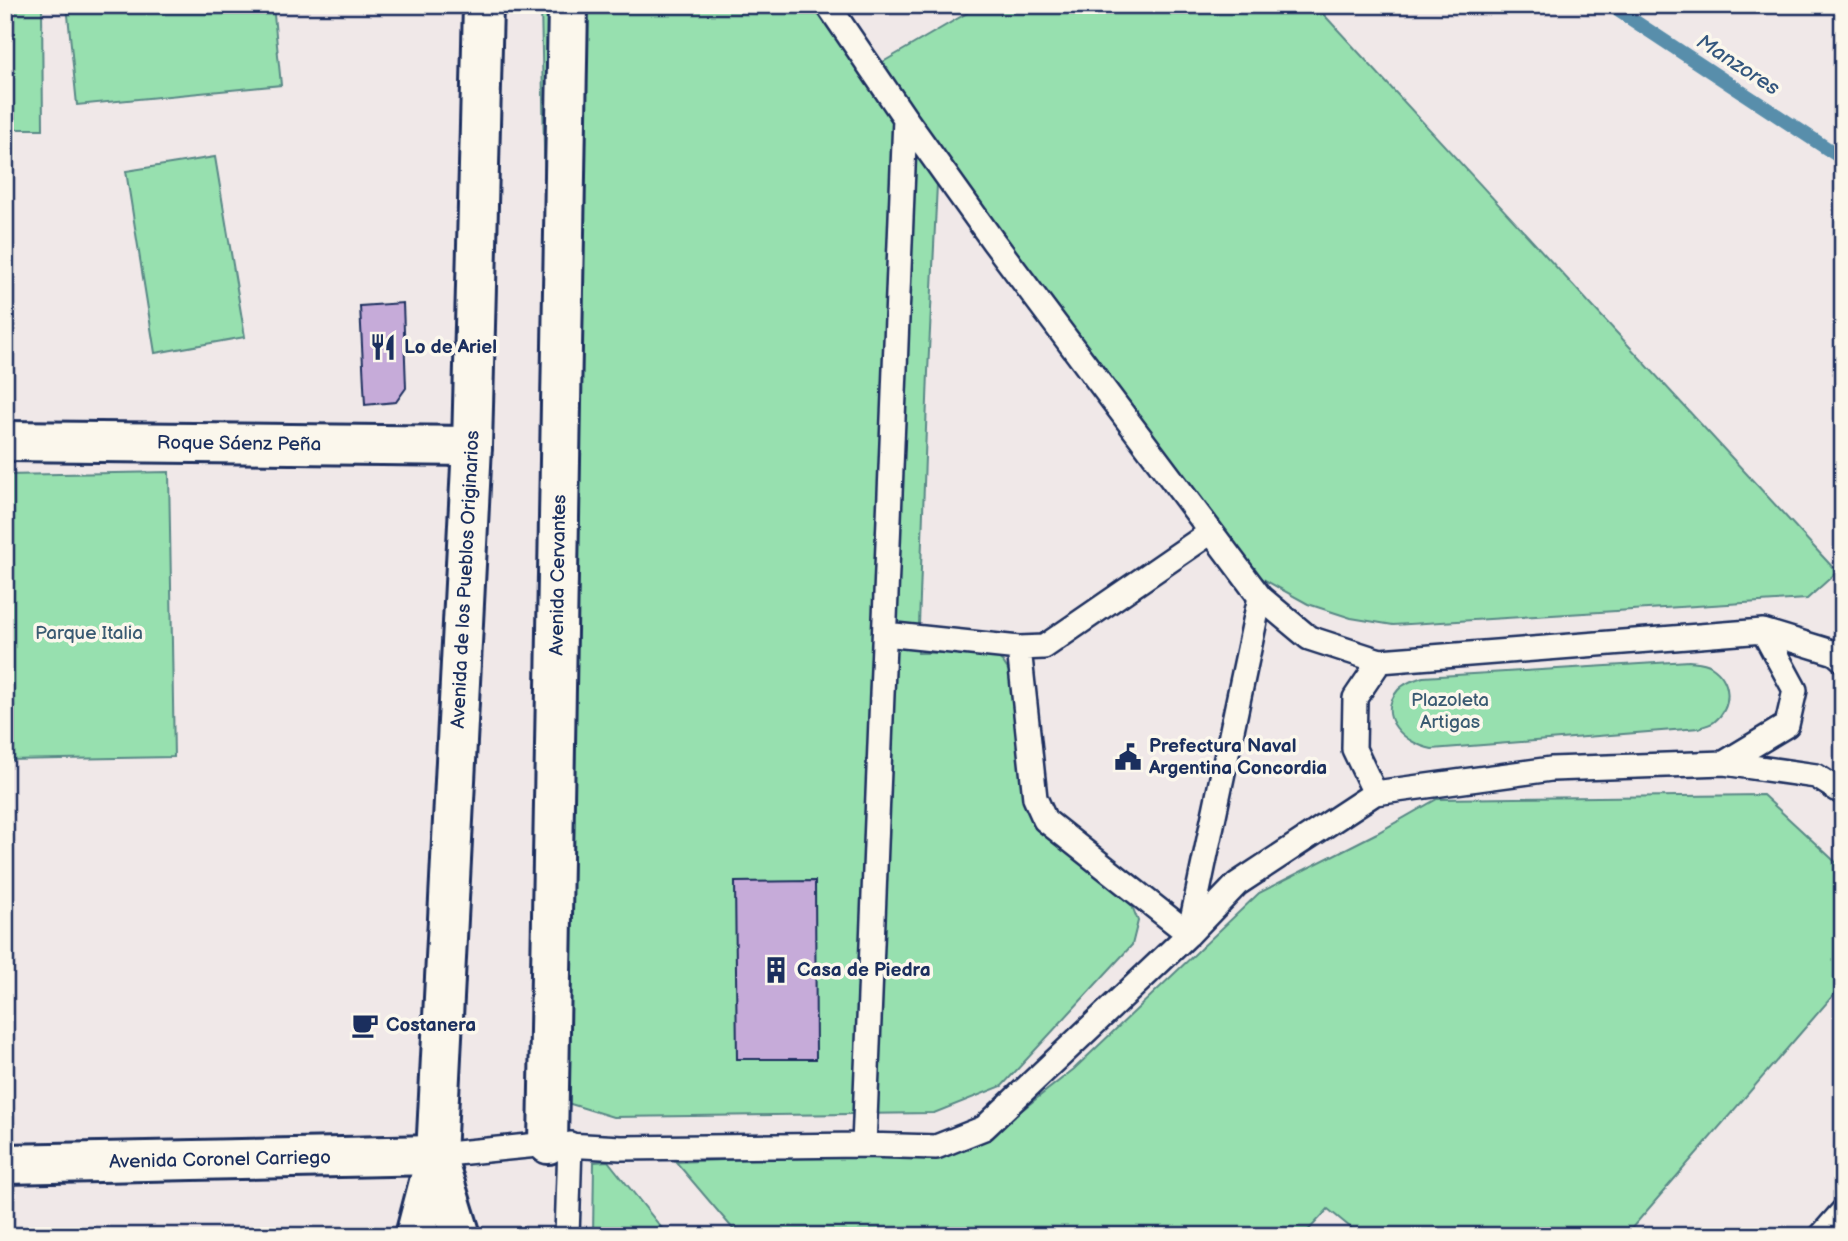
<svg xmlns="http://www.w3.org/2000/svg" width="1848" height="1241" font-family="'Balsamiq Sans',sans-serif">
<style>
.green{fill:#97e0af;stroke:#598886;stroke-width:2}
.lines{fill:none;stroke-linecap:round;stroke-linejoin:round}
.stream{stroke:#588eab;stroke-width:14}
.building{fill:#c6abd9;stroke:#1b2f5e;stroke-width:2}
.lane-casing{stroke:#1b2f5e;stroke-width:28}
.street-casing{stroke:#1b2f5e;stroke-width:44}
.secondary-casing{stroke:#1b2f5e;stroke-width:44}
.lane{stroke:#fbf7ec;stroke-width:23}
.street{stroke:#fbf7ec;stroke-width:38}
.secondary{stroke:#fbf7ec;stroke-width:38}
.labels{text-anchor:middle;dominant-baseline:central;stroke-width:7;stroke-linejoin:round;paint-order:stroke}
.poi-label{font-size:19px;font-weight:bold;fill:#1b2f5e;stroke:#fbf7ec;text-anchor:start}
.street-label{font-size:19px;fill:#1b2f5e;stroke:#fbf7ec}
.park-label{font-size:19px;fill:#3a5b72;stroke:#fbf7ec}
.water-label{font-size:21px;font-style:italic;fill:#34577e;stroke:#fbf7ec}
</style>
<rect width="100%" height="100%" fill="#f0e8e8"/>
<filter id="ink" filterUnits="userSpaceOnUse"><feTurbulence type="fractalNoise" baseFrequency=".0143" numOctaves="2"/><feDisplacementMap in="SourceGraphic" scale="14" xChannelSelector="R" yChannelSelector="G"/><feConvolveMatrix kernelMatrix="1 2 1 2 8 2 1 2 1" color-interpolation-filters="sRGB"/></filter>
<g filter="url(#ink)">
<!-- green -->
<path class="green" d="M5 5H42L43 129H5Z
M67 5H273L281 85 77 105Z
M541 5H841L876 66 981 5H1315L1837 572 1807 599 1393 625 1351 618 1308 604 1261 578 885 78 938 163 928 372 918 653 991 652 1003 662 1012 676 1028 808 1130 901 1138 921 1132 945 1002 1086 934 1113 613 1117 564 1102Z
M215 157 245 337 155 353 126 171Z
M169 472 174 757 5 760V475Z
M1689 661C1696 662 1705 662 1711 666 1731 679 1734 706 1714 722 1710 725 1703 726 1699 728L1432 749C1405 744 1375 717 1398 690 1404 683 1414 680 1423 677Z
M1763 795 1843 869V984L1625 1236H1361L1328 1209 1303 1236H739L676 1162 864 1154 990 1135 1074 1069 1259 893 1377 833 1437 799Z
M608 1161 668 1236H593L594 1162Z"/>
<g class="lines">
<!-- stream -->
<path class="stream" d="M1610 5 1843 159"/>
</g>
<!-- building -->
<path class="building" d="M403 303 406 388 396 402 365 405 360 306Z
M815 881 816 1059H737L735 882Z"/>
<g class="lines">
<defs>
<path id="lane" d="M828 5 905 118 993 241 1260 597 1309 638 1380 661 1763 631 1835 653 1843 660
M885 634 1019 648 1044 647 1211 532
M1019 648 1035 798 1045 820 1189 934 1260 597
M1724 763 1787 725 1795 690 1763 631
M1375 793 1354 749 1355 698 1380 661
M864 1145 905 118
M436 1155 548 1144 621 1148 864 1145 936 1147 984 1128 1189 934 1237 884 1375 793 1551 769 1724 763 1816 776 1843 793
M567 1236 570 1144
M1821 1236 1843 1211"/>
<g id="street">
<path id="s1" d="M5 441 472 446"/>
<path id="s2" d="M548 1144 568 5"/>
</g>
<g id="secondary">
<path d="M436 1155 461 1236"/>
<path id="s3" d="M5 1164 436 1155"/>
<path id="s4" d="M415 1236 436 1155 472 446 483 5"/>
</g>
</defs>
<!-- lane casing -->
<use href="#lane" class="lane-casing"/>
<!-- street casing -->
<use href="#street" class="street-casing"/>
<!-- secondary casing -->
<use href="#secondary" class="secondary-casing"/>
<!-- lane -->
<use href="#lane" class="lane"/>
<!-- street -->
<use href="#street" class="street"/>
<!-- secondary -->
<use href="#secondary" class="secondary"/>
</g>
</g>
<!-- icons -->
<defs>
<symbol id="restaurant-bare" viewBox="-9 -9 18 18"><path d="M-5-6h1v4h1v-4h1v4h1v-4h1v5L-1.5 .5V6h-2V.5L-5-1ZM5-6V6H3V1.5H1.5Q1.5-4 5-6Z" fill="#1b2f5e" stroke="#fbf7ec" stroke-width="2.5" paint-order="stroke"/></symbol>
<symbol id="civic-bare" viewBox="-9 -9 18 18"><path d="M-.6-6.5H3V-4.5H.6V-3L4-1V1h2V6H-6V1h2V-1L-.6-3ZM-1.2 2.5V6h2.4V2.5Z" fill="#1b2f5e" stroke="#fbf7ec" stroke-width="2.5" paint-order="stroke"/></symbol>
<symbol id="building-bare" viewBox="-9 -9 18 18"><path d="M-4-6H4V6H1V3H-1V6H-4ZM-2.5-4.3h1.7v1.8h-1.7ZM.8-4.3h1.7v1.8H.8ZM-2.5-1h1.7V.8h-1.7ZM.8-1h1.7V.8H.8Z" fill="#1b2f5e" stroke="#fbf7ec" stroke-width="2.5" paint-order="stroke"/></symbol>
<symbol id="cafe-bare" viewBox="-9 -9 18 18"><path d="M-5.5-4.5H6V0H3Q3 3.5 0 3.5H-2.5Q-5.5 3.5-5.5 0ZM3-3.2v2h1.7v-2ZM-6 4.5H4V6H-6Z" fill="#1b2f5e" stroke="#fbf7ec" stroke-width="2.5" paint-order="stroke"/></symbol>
</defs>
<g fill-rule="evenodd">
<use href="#restaurant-bare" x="364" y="328" width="38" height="38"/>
<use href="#civic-bare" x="1109" y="738" width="38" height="38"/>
<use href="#building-bare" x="757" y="951" width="38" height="38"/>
<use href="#cafe-bare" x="346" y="1006" width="38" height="38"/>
</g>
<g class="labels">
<!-- poi labels -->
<g class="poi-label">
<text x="404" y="347">Lo de Ariel</text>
<text x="1149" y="746">Prefectura Naval<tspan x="1149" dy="22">Argentina Concordia</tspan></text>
<text x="797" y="970">Casa de Piedra</text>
<text x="386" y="1025">Costanera</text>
</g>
<!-- street labels -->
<g class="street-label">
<text stroke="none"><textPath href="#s1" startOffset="234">Roque Sáenz Peña</textPath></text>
<text stroke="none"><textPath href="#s2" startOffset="569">Avenida Cervantes</textPath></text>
<text stroke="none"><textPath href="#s4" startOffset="660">Avenida de los Pueblos Originarios</textPath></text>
<text stroke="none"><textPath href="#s3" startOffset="215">Avenida Coronel Carriego</textPath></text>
</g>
<!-- park labels -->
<g class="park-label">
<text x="89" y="633">Parque Italia</text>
<text x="1450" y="700">Plazoleta<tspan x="1450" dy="22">Artigas</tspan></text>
</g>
<!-- water labels -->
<g class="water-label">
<text transform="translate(1738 65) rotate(33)">Manzores</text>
</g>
</g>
<!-- margin -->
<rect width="1848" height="1241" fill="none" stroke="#fbf7ec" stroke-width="28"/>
<rect x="14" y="14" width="1820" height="1213" fill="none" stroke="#1b2f5e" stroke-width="2.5" filter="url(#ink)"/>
</svg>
